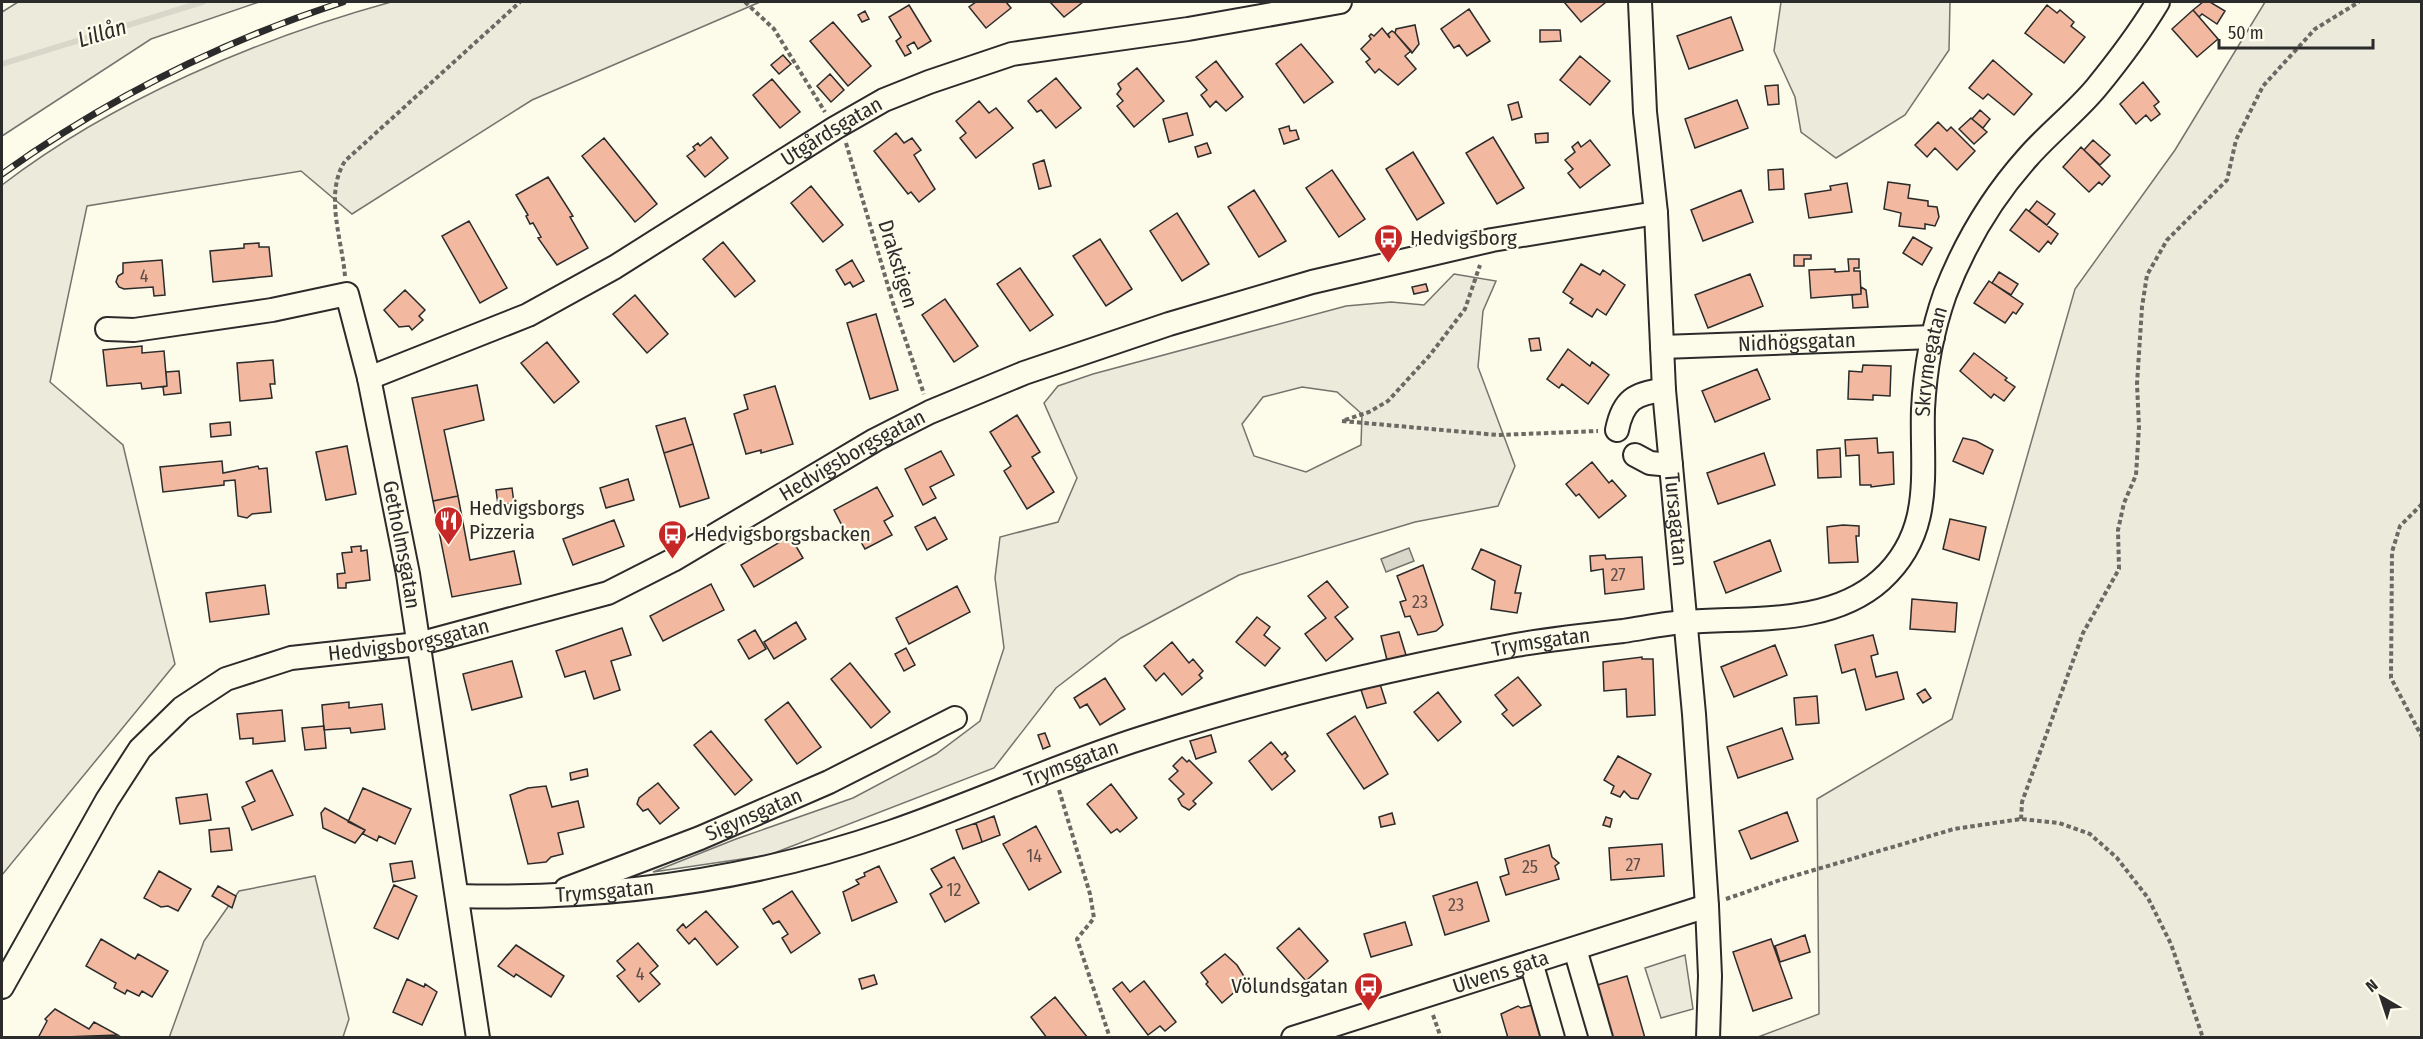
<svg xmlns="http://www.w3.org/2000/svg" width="2423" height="1039" font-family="'Fira Sans Condensed',sans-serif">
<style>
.green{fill:#ecebdb;stroke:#74746e;stroke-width:1.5;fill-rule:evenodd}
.parking{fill:#eceadb;stroke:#74746e;stroke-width:1.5}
.water{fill:#d8d7c9;stroke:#74746e;stroke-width:1.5}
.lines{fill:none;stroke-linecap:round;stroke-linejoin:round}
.stream{stroke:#d8d7c9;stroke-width:6}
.building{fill:#f2b8a0;stroke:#2b2b2b;stroke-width:1.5}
.minor-casing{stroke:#2b2b2b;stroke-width:26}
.path{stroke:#6a6964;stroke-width:4;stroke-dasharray:4.5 3;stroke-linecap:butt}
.minor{stroke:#fdfbea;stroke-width:22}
.rail-casing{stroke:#2b2b2b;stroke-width:7}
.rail{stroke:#fdfbea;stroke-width:4.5;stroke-dasharray:14;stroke-linecap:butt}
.labels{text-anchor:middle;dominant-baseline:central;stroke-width:4.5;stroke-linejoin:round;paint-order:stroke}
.number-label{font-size:18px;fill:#5d4e48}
.street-label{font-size:21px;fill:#2b2b2b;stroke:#fdfbea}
.poi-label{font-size:21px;fill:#2b2b2b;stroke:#fdfbea;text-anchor:start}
.water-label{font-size:22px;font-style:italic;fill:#2b2b2b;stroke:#fdfbea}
</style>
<rect width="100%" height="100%" fill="#fdfbea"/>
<!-- green -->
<path class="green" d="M18 2H259L151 39 2 136V12Z
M391 2H760L532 100 352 214 301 171 87 206 50 382 123 445 175 664 2 875V185C113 100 257 39 391 2Z
M1781 2H1950L1949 50 1905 115 1836 158 1801 132 1795 97 1774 51Z
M2265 2H2421V1037H1758L1819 1014 1817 799 1952 719 2075 289 2175 150Z
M1454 274 1496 281 1483 311 1478 367 1515 466 1498 506 1415 522 1239 575 1121 638 1056 688 994 768 769 855 653 872 736 839 853 798 936 754 980 721 1004 648 995 578 1000 537 1058 522 1077 478 1044 403 1058 386 1093 374 1346 306 1391 302 1424 305ZM1302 387 1337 392 1362 414 1361 445 1306 472 1254 456 1242 424 1263 397Z
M315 876 349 1019 343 1037 169 1038 204 941 239 891Z"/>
<!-- parking -->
<path class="parking" d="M1685 955 1693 1009 1661 1018 1645 968Z"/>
<!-- water -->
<path class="water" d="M1409 548 1414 561 1386 572 1381 559Z"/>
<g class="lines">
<!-- stream -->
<path class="stream" d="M2 64 203 2"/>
</g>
<!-- building -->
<path class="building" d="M976 2H1006L1011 8 986 28 969 7Z
M1050 2H1083L1064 17Z
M1564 2H1603L1605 3 1581 22Z
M2203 2H2210L2225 11 2217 24 2202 14 2199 17 2193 10Z
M909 5 931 41 918 49 914 42 907 46 911 53 905 56 896 41 901 37 889 17Z
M2047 5 2057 13 2060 10 2074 22 2071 26 2085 37 2064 63 2025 33Z
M1469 9 1490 41 1467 56 1459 45 1454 48 1441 29Z
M2193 10 2218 39 2197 57 2172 29Z
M865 11 869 19 862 22 858 15Z
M1731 17 1743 50 1689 69 1677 36Z
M833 22 871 66 848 86 810 41Z
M1415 25 1419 44 1412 53 1395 33 1396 29Z
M1382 28 1390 38 1388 34 1392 31 1395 33 1411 51 1405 56 1416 69 1398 85 1379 69 1375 73 1366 62 1370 59 1361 49 1371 39 1369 36 1371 34 1374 36Z
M1540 30H1560L1561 41 1540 42Z
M1301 44 1333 82 1304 103 1276 64Z
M783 55 791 64 779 74 771 65Z
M1580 56 1610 81 1590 105 1560 80Z
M1993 60 2032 94 2014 115 1988 94 1983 99 1969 88Z
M1216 61 1243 97 1226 111 1216 101 1210 107 1201 95 1207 90 1196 77Z
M1137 68 1164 101 1134 127 1117 106 1123 101 1117 94 1121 89 1118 84Z
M830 74 844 90 831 102 817 86Z
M1056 78 1081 108 1056 128 1041 110 1037 112 1028 101Z
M772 79 800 112 780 128 753 95Z
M2143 82 2159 102 2154 106 2160 114 2151 121 2146 115 2136 124 2120 104Z
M1778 85 1779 104 1768 105 1765 86Z
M1737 100 1748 128 1695 148 1685 119Z
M979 101 989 113 996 108 1013 128 976 158 960 138 966 133 956 121Z
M1518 102 1522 117 1512 120 1508 105Z
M1980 110 1990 119 1983 128 1972 119Z
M1187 113 1193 135 1169 142 1163 119Z
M1971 118 1987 132 1974 144 1959 129Z
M1938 122 1947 131 1951 127 1975 151 1957 170 1935 148 1927 157 1915 145Z
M1289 126 1290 131 1296 130 1299 139 1284 144 1279 129Z
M896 133 904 143 912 138 921 150 914 155 935 189 919 202 911 192 908 194 874 151Z
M1548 133V142L1536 143 1535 134Z
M711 137 728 158 705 177 687 156 695 150 693 147 698 143 700 146Z
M1493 137 1524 188 1497 204 1466 153Z
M604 138 657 204 635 222 582 156Z
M1590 140 1610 165 1580 188 1568 173 1573 169 1565 160 1575 152 1572 147 1578 142 1581 147Z
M2093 140 2110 155 2100 165 2084 150Z
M1207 143 1211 153 1198 157 1195 147Z
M2081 147 2110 176 2102 185 2099 182 2089 192 2063 167Z
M1413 152 1444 203 1417 220 1386 169Z
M1044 160 1051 186 1039 189 1033 164Z
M1783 169 1784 189 1769 190 1768 170Z
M1332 170 1365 219 1339 237 1306 188Z
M548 177 573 216 570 217 588 248 557 265 538 238 541 237 533 223 530 224 526 216 528 215 516 195Z
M1888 182 1910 185 1908 198 1928 201V206L1937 207 1939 217 1935 226 1925 224V229L1899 226 1901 213 1884 209Z
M1847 183 1852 212 1809 218 1805 194 1831 190 1830 186Z
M811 186 843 225 823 242 791 203Z
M1254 190 1286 241 1259 257 1228 207Z
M1741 190 1753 222 1703 241 1691 210Z
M2037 201 2055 214 2047 225 2029 211Z
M2026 209 2058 234 2051 244 2048 241 2039 252 2010 230Z
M1177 213 1209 264 1182 281 1150 231Z
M469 221 507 288 480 303 442 236Z
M1913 237 1932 248 1922 265 1903 253Z
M1100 239 1132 289 1106 306 1073 256Z
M723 242 755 281 735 297 703 259Z
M259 243V247H269L272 276 213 282 210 251 244 248V244Z
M1794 255H1811V259H1804V266H1794Z
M1848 259H1859V268H1854V271H1860L1861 294 1811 298 1809 270 1835 269V272L1849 271Z
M162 260 165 295 154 296 153 287 124 289 119 287 116 282 118 276 123 273V263Z
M852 260 864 281 853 287 850 282 845 285 836 270Z
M1581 264 1600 275 1603 270 1625 285 1606 315 1597 309 1592 317 1570 303 1573 299 1563 292Z
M1020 268 1053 315 1030 331 997 284Z
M1999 272 2018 284 2011 295 1992 283Z
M1750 274 1763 306 1708 328 1695 295Z
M1989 281 2023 304 2016 314 2013 312 2005 323 1974 303Z
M1426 284 1428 291 1414 294 1412 287Z
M1861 287 1866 290 1868 307 1853 308 1852 295 1861 294Z
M405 290 425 310 419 316 423 320 412 330 409 326 399 327 384 310Z
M635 295 668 334 647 353 613 314Z
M945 299 978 346 954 362 922 315Z
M876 314 898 390 870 399 847 323Z
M1539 338 1541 350 1531 351 1529 339Z
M547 342 579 382 554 403 521 363Z
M142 346V353L164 351 167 386 142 389 141 383 107 386 103 350Z
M1568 349 1590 366 1592 362 1609 375 1588 404 1562 384 1559 388 1547 379Z
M1974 353 2007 378 2005 380 2015 387 2004 401 1994 394 1991 398 1960 371Z
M273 360 275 384H270L272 398 240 401 237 363Z
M1863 365 1891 366 1890 396 1873 395V400L1848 399 1849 371 1862 372Z
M1757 369 1770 399 1715 422 1702 391Z
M179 371 181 393 164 395 163 387 167 386 166 372Z
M477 385 484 420 444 430 458 496 433 501 412 398Z
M775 386 793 444 761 453V450L746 454 734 414 748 409 744 395Z
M1017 415 1040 452 1032 457 1054 492 1027 509 1004 471 1011 466 990 432Z
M685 418 693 444 664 453 656 426Z
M230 422 231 435 211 437 210 424Z
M1877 438 1878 453 1893 452 1894 484 1871 487V485H1860L1859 455 1846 456 1845 440Z
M1963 438 1976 441 1993 450 1983 474 1953 461Z
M693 444 709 498 680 507 664 453Z
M347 446 356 494 326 500 316 452Z
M1840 448 1841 477 1818 478 1817 450Z
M941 451 954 475 930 487 936 498 923 505 905 469Z
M1764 453 1775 485 1718 504 1707 473Z
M222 461 223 473 258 466 259 469 267 468 271 512 252 514 247 518 238 516 235 480 224 481V485L163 492 160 467Z
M1592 462 1609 483 1612 480 1626 496 1599 518 1579 494 1576 496 1566 484Z
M628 479 634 500 606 508 600 488Z
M877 487 893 516 884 521 892 535 865 549 857 535 849 539 834 510Z
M512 488 514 503 498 505 496 490Z
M458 496 470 560 514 551 521 584 452 597 433 501Z
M935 517 947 539 927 550 915 527Z
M1950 519 1986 527 1979 560 1943 549Z
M614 520 624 546 573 565 563 539Z
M1843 525 1859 526V536H1856L1858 562 1829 563 1827 527Z
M790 536 803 558 754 587 741 565Z
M1770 540 1781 571 1726 593 1714 562Z
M361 546V551L367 550 370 580 346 583V588H338L337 574 345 573 342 553 352 552 351 547Z
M1481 549 1521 566 1515 593H1521L1517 613 1491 609 1495 581 1472 569Z
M1605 555 1606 559 1642 557 1644 589 1605 594 1603 569 1591 571 1590 556Z
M1423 565 1443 625 1436 631 1418 635 1410 616 1405 617 1400 602 1406 600 1397 576Z
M1327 581 1348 607 1335 617 1353 639 1326 661 1305 634 1326 618 1308 596Z
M711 584 724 610 663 641 650 616Z
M265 585 269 614 210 622 206 593Z
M957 586 970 612 909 644 896 618Z
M1912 599 1957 603 1955 632 1910 629Z
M1257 617 1270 627 1264 635 1280 648 1265 666 1236 642Z
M796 622 806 639 774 659 764 642Z
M622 628 631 655 611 661 620 690 594 699 585 671 565 677 556 651Z
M755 630 766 649 749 659 738 640Z
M1399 632 1406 655 1387 660 1381 636Z
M1873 635 1878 654 1871 656 1876 677 1897 672 1904 699 1866 710 1855 669 1842 673 1835 645Z
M1172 642 1189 663 1193 659 1203 671 1199 675 1202 678 1182 695 1164 673 1156 681 1144 666Z
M1775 645 1787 675 1734 697 1721 667Z
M906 648 915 665 904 671 895 654Z
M1642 657V659H1653L1655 715 1627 717 1626 689 1604 691 1603 662Z
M512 661 522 697 472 710 463 674Z
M850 663 890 712 871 728 831 679Z
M1518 677 1541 705 1513 726 1502 714 1507 710 1495 695Z
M1105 678 1125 709 1100 725 1087 704 1080 708 1074 698Z
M1380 684 1386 703 1367 708 1361 690Z
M1925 689 1931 698 1923 703 1917 694Z
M1438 692 1461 722 1438 741 1414 712Z
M1817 696 1819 723 1796 725 1794 698Z
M349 702V708L382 704 385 729 351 733 350 728 324 730 322 705Z
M788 702 821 747 797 764 765 720Z
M282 710 285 741 253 744V738L240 739 237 714Z
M1355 716 1388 774 1364 789 1327 734Z
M324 726 326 748 305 750 302 728Z
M1782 728 1793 759 1738 778 1727 747Z
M711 731 752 780 735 795 694 745Z
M1045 733 1050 746 1043 749 1038 735Z
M1211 735 1216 752 1196 759 1190 741Z
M1271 742 1282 755 1285 752 1288 756 1285 759 1295 771 1272 790 1249 761Z
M1618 756 1651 774 1638 799 1631 798 1624 791 1620 797 1611 793 1614 786 1604 780Z
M1182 757 1187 762 1189 760 1212 783 1193 801 1196 804 1189 810 1182 806 1178 799 1184 794 1169 779 1178 771 1173 766Z
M587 769 588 776 571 780 570 773Z
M272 770 293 815 252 830 242 807 255 801 246 782Z
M658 783 679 808 660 824 648 809 643 811 637 804 639 798Z
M1111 784 1137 818 1120 832 1117 829 1111 833 1087 804Z
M546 786 552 807 578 801 584 827 558 833 563 854 551 857 546 862 528 864 510 795 528 788Z
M363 788 411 809 395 844 379 836 377 841 363 834 365 830 348 822Z
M207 794 211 820 180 824 176 798Z
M325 808 365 830 355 843 323 828 321 813Z
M1787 812 1798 841 1751 859 1739 831Z
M1392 813 1395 824 1381 827 1379 817Z
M994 816 1000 835 982 842 976 823Z
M1606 817 1612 819 1610 827 1603 825Z
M976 823 982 842 963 849 956 830Z
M1036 826 1061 872 1029 890 1003 844Z
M229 828 232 850 211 852 209 830Z
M1662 844 1664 876 1611 880 1609 848Z
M1549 845 1552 857 1559 863 1555 866 1559 879 1506 895 1500 877 1509 874 1505 859Z
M954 857 979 903 945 922 930 894 942 887 931 869Z
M412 861 415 878 393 882 390 864Z
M879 866 897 902 852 921 843 892 859 884 856 880 865 876 864 873Z
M159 871 191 889 178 911 168 906 161 907 144 898Z
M1477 882 1489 921 1445 935 1433 896Z
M394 885 417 896 398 939 374 928Z
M218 886 236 896 232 908 212 896Z
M792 891 820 933 791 953 782 938 788 934 779 921 773 924 763 909Z
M706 911 738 947 717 965 695 938 689 944 677 930 683 924 686 928Z
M1405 922 1412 945 1371 957 1364 934Z
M1299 928 1328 961 1306 981 1277 948Z
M1805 935 1810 952 1780 962 1775 946Z
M101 939 135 959 138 954 168 971 152 997 142 991 139 996 127 990 125 994 114 988 116 983 86 966Z
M1771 939 1792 998 1753 1011 1733 952Z
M638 943 658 966 650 973 660 984 639 1002 617 976 625 970 617 961Z
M516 945 564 976 551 997 516 974 514 977 498 966Z
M1225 954 1237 965 1247 981 1222 1003 1206 984 1208 982 1201 973Z
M874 975 877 984 862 989 859 979Z
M1627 976 1645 1038H1610L1594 986Z
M407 979 424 987 425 984 437 992 422 1025 393 1012Z
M1144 981 1176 1022 1165 1031 1160 1026 1148 1035 1113 989 1122 982 1130 992Z
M1372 994 1373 998 1364 1002 1362 997Z
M1055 997 1088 1038H1047L1031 1017Z
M1532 1005 1542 1038H1508L1501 1014 1518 1006 1521 1008Z
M55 1009 89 1029 94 1022 118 1035 38 1038 47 1021 45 1019Z"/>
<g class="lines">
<defs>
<g id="minor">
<path id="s1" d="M1640 2 1645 112 1656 213 1664 390 1694 714 1707 906 1710 976 1708 1038"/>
<path id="s2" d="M107 329 134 330 272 310 347 294 369 378 408 574 478 1038"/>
<path id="s3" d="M1662 347 1933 337"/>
<path id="s4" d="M369 378 528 315 615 267 835 128 884 100 929 82 1012 54 1188 29 1340 2"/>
<path d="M1617 430C1623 400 1635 393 1664 390"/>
<path d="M1635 455 1650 463 1671 465"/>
<path id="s5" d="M566 889 700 838 829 782 955 718"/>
<path id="s6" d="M458 896C605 900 752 880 891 832 975 803 1057 765 1142 738 1265 698 1389 669 1516 645 1551 639 1587 635 1623 631 1644 628 1665 623 1686 622 1750 617 1830 626 1881 580 1935 531 1921 472 1923 409 1925 370 1932 331 1945 294 1964 245 1993 196 2028 157 2049 133 2075 113 2096 88 2118 61 2140 32 2158 2"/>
<path d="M1575 949 1601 1038"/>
<path d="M1531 962 1553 1038"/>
<path id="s7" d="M2 987 107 800 140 749 182 708 226 679 291 658 418 644 608 593 673 560 875 440 930 412 1024 373 1169 324 1312 282 1492 240 1656 213"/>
<path id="s8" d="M1293 1038 1707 906"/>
</g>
</defs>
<!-- minor casing -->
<use href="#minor" class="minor-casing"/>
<!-- path -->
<path class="path" d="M745 2 774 29 825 112
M846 143 893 303 924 394
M345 276C342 239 324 194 345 161L520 2
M1345 420 1369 412 1388 401 1430 355 1465 309 1480 265
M1342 421 1498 435 1598 431
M2422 504 2400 526 2392 552 2391 678 2422 737
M1059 790 1090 894 1094 918 1077 939 1110 1038
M2021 819 2022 802 2083 633 2119 569 2118 530 2124 503 2136 475 2139 427 2137 384 2142 307 2147 275 2167 240 2227 180 2236 140 2263 86 2315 29 2359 2
M1726 899 1780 880 1954 829 2021 819 2059 823 2090 834 2117 858 2148 898 2171 944 2203 1038
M1433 1015 1441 1038"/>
<!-- minor -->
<use href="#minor" class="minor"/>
<defs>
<path id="rail" d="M2 174C107 99 220 42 343 2"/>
</defs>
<!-- rail casing -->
<use href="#rail" class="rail-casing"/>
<!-- rail -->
<use href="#rail" class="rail"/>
</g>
<!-- icons -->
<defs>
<symbol id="bus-pin" viewBox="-11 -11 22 30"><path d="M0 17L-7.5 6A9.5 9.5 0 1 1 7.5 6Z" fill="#c62828" stroke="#fdfbea"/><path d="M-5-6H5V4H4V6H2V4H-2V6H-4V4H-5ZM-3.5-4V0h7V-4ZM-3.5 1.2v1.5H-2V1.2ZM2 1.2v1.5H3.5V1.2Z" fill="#fff"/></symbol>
<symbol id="restaurant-pin" viewBox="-11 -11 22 30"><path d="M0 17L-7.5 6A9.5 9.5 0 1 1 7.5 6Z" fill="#c62828" stroke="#fdfbea"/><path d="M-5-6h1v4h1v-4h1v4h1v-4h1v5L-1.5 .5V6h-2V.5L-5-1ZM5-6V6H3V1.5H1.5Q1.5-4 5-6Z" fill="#fff"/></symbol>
</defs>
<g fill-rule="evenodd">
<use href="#bus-pin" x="1372" y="222" width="33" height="45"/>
<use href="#restaurant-pin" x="432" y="504" width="33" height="45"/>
<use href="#bus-pin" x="656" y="518" width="33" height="45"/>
<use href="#bus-pin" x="1352" y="970" width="33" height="45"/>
</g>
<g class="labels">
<!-- number labels -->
<g class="number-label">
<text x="144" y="276">4</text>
<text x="1618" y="575">27</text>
<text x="1420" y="602">23</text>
<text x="1034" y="856">14</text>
<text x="1633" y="865">27</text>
<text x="1530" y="867">25</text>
<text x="954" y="890">12</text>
<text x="1456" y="905">23</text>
<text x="640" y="974">4</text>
</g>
<!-- street labels -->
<g class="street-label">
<text stroke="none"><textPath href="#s4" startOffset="526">Utgårdsgatan</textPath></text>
<text transform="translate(898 264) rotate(73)">Drakstigen</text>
<text stroke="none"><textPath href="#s3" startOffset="135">Nidhögsgatan</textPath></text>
<text stroke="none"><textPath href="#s6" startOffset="1700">Skrymegatan</textPath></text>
<text stroke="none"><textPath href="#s7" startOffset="1060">Hedvigsborgsgatan</textPath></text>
<text stroke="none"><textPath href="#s1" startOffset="519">Tursagatan</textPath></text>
<text stroke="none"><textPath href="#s2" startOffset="500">Getholmsgatan</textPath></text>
<text stroke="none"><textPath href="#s7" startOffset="574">Hedvigsborgsgatan</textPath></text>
<text stroke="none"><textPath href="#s6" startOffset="1119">Trymsgatan</textPath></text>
<text stroke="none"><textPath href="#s6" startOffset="633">Trymsgatan</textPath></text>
<text stroke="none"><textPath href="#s5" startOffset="202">Sigynsgatan</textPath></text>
<text stroke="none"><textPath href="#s6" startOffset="147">Trymsgatan</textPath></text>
<text stroke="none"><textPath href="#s8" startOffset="218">Ulvens gata</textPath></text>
</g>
<!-- poi labels -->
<g class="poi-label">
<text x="1410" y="238">Hedvigsborg</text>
<text x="469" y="508">Hedvigsborgs<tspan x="469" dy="24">Pizzeria</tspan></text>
<text x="694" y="534">Hedvigsborgsbacken</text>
<text x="1348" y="986" text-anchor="end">Völundsgatan</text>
</g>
<!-- water labels -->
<g class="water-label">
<text transform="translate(102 33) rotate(-17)">Lillån</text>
</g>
</g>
<!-- border -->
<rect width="2423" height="1039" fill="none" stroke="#2b2b2b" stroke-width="6"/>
<!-- north arrow -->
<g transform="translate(2381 997) rotate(321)" stroke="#fdfbea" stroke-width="4.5" paint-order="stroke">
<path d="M0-4.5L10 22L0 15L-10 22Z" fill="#2b2b2b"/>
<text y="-9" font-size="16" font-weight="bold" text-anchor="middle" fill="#2b2b2b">N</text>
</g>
<!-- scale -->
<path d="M2219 39v9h154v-9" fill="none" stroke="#2b2b2b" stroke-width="3"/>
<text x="2228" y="39" font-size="18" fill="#2b2b2b" stroke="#fdfbea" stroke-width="4.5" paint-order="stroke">50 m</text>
</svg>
